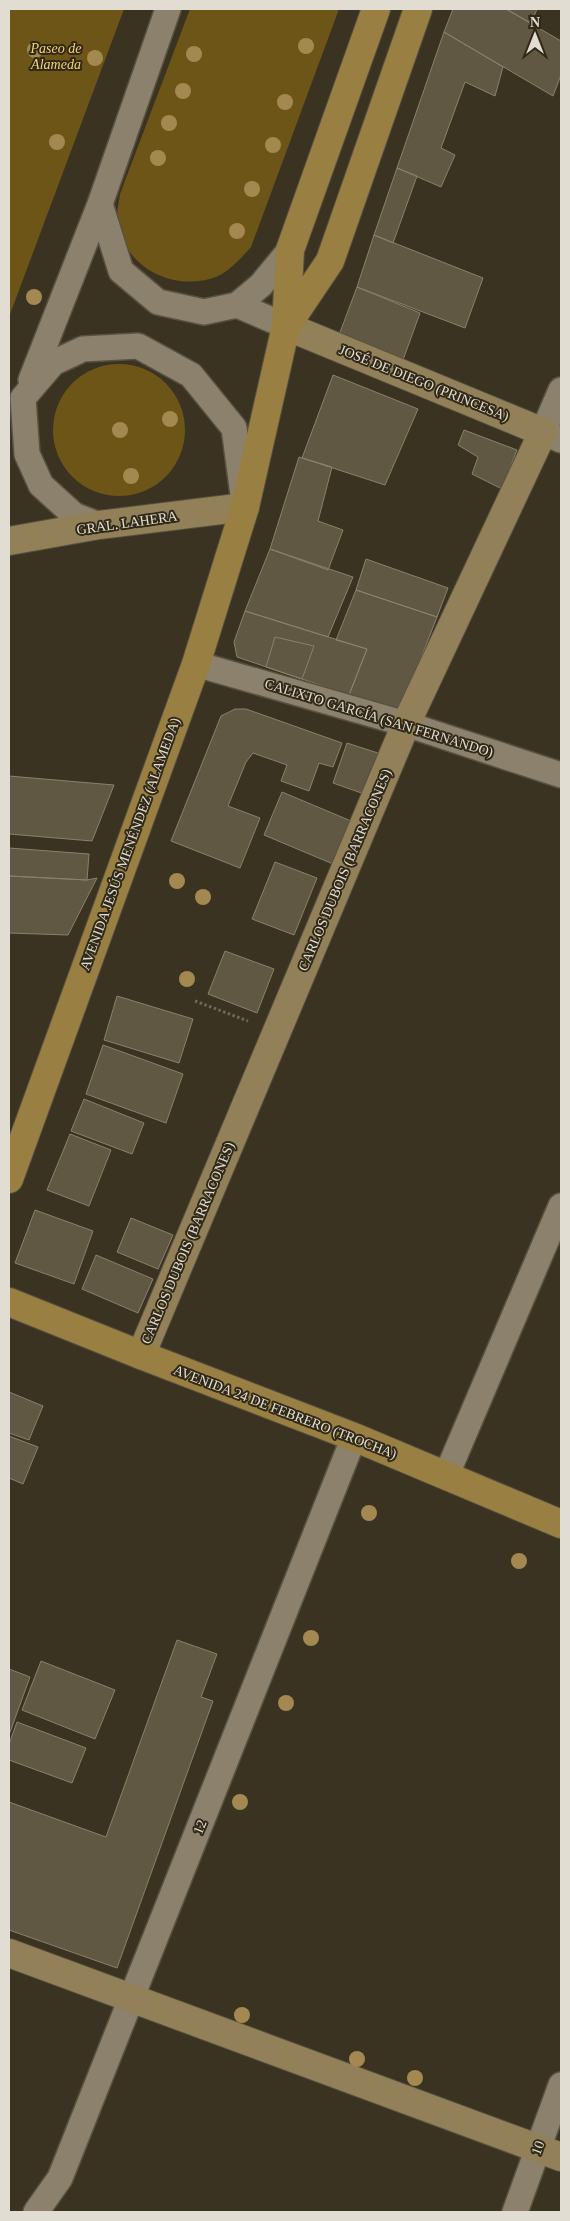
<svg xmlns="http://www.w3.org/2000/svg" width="570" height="2221" font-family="Georgia,serif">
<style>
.green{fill:#6d5517}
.building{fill:#615844;stroke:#8a806c}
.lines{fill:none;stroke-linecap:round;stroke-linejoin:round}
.street-casing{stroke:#585141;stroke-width:28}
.secondary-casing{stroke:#585141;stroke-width:30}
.primary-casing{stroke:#585141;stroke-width:30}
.path{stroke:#706959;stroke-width:3;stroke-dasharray:2.5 2.5;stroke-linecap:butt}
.street{stroke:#8b816d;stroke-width:25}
.secondary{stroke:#928058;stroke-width:28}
.primary{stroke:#998042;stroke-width:28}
.tree{fill:#a38950}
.labels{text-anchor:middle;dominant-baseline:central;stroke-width:4;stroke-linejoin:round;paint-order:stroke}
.park-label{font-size:14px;font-style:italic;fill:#f8d076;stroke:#312917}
.street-label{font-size:14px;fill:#e2ddd2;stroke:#312917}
</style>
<rect width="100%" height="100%" fill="#3b3321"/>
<!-- green -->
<path class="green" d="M9 9H124L9 317Z
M190 9H339L251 247C241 258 230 271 216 277 172 293 121 266 117 217 117 210 119 201 120 194Z
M53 430a66 66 0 1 1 132 0a66 66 0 1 1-132 0Z"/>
<!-- building -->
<path class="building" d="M453 9H506L561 41V75L553 96 444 32Z
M506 9H537L531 23Z
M444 32 503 67 495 96 465 82 441 148 455 155 441 187 397 168Z
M397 168 417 176 393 243 374 235Z
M374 235 483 278 465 328 357 287Z
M357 287 420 313 403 360 339 335Z
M333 375 418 409 385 485 302 458Z
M464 430 517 450 502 489 472 474 478 457 458 445Z
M299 457 332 467 318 521 343 530 328 570 270 549Z
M270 549 353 577 328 637 245 611Z
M366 559 448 588 437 617 356 590Z
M356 590 437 617 401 709 349 695 367 649 336 640Z
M245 611 367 649 349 695 237 657 234 642Z
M275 637 314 646 302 679 266 667Z
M235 709H246L342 743 333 767 319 763 309 791 281 781 287 765 253 753 246 762 228 806 260 818 240 868 171 841 221 716Z
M347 743 384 755 370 796 333 783Z
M9 776 114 785 92 841 9 834Z
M282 792 351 821 333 864 264 835Z
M9 848 89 854 87 880 9 876Z
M275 862 317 878 294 935 252 919Z
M9 876 87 880 97 878 68 935 9 933Z
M225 951 274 969 257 1013 208 994Z
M117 996 193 1019 179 1063 104 1040Z
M103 1045 183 1074 166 1123 86 1094Z
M84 1099 144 1123 132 1154 71 1131Z
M70 1134 111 1150 89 1206 47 1190Z
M35 1210 93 1231 74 1284 15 1263Z
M131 1218 173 1235 158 1269 117 1252Z
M96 1255 153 1279 138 1313 82 1289Z
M9 1392 43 1406 29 1440 9 1433Z
M9 1436 38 1447 23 1484 9 1478Z
M177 1640 217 1654 201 1697 213 1701 117 1968 9 1930V1802L106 1837Z
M41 1661 115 1690 95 1739 22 1710Z
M9 1669 30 1677 9 1735Z
M17 1722 86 1748 72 1783 9 1760V1744Z"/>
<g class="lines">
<defs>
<path id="street" d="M100 204 121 271 158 302 204 312 237 305 261 285 290 250
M237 305 286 326
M31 380 100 204 168 9
M561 390 543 432 561 440
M99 525 74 515 41 485 27 454 23 398 53 363 83 349 138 346 191 375 234 428 244 502
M196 664 406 724 561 775
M446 1476 561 1206
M36 2212 60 2178 354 1437
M515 2212 561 2085"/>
<path id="secondary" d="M9 541 99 525 245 507
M141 1355 406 724 543 432 286 326
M9 1953 561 2157"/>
<path id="primary" d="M287 325 330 261 418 9
M9 1179 196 664 245 507 286 326 290 250 376 9
M9 1302 141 1355 354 1437 561 1524"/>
</defs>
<!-- street casing -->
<use href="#street" class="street-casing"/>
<!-- secondary casing -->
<use href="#secondary" class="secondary-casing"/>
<!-- primary casing -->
<use href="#primary" class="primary-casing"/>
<!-- path -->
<path class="path" d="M195 1001 248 1021"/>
<!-- street -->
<use href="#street" class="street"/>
<!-- secondary -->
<use href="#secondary" class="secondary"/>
<!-- primary -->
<use href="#primary" class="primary"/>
</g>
<!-- trees -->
<g class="tree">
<circle cx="306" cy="46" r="8"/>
<circle cx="35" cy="50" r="8"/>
<circle cx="194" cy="54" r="8"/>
<circle cx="95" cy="58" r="8"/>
<circle cx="183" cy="91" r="8"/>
<circle cx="285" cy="102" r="8"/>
<circle cx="169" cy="123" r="8"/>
<circle cx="57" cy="142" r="8"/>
<circle cx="273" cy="145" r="8"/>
<circle cx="158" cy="158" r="8"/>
<circle cx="252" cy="189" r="8"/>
<circle cx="237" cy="231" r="8"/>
<circle cx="34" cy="297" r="8"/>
<circle cx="170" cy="419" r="8"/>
<circle cx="120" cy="430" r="8"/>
<circle cx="131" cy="476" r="8"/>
<circle cx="177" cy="881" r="8"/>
<circle cx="203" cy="897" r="8"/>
<circle cx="187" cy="979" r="8"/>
<circle cx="369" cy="1513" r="8"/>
<circle cx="519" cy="1561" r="8"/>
<circle cx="311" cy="1638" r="8"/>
<circle cx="286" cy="1703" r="8"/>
<circle cx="240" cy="1802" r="8"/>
<circle cx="242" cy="2015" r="8"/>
<circle cx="357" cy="2059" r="8"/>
<circle cx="415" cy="2078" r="8"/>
</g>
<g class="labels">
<!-- park labels -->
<g class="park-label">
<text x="56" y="48">Paseo de<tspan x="56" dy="16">Alameda</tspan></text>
</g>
<!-- street labels -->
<g class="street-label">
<text transform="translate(424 383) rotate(22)">JOSÉ DE DIEGO (PRINCESA)</text>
<text transform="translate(127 523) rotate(-8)">GRAL. LAHERA</text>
<text transform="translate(379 718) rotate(17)">CALIXTO GARCÍA (SAN FERNANDO)</text>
<text transform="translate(130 844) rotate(-70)">AVENIDA JESÚS MENÉNDEZ (ALAMEDA)</text>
<text transform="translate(345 870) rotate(-67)">CARLOS DUBOIS (BARRACONES)</text>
<text transform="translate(188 1243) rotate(-67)">CARLOS DUBOIS (BARRACONES)</text>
<text transform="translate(285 1412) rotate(21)">AVENIDA 24 DE FEBRERO (TROCHA)</text>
<text transform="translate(200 1827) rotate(-68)">12</text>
<text transform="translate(538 2148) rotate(-70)">10</text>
</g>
</g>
<!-- border -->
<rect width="570" height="2221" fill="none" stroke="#e2ddd2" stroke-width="20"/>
<!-- north arrow -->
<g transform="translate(535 35)" stroke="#312917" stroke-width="4" paint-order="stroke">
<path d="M0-4L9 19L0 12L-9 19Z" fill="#e2ddd2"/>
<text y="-8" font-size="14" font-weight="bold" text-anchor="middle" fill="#e2ddd2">N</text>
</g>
</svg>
